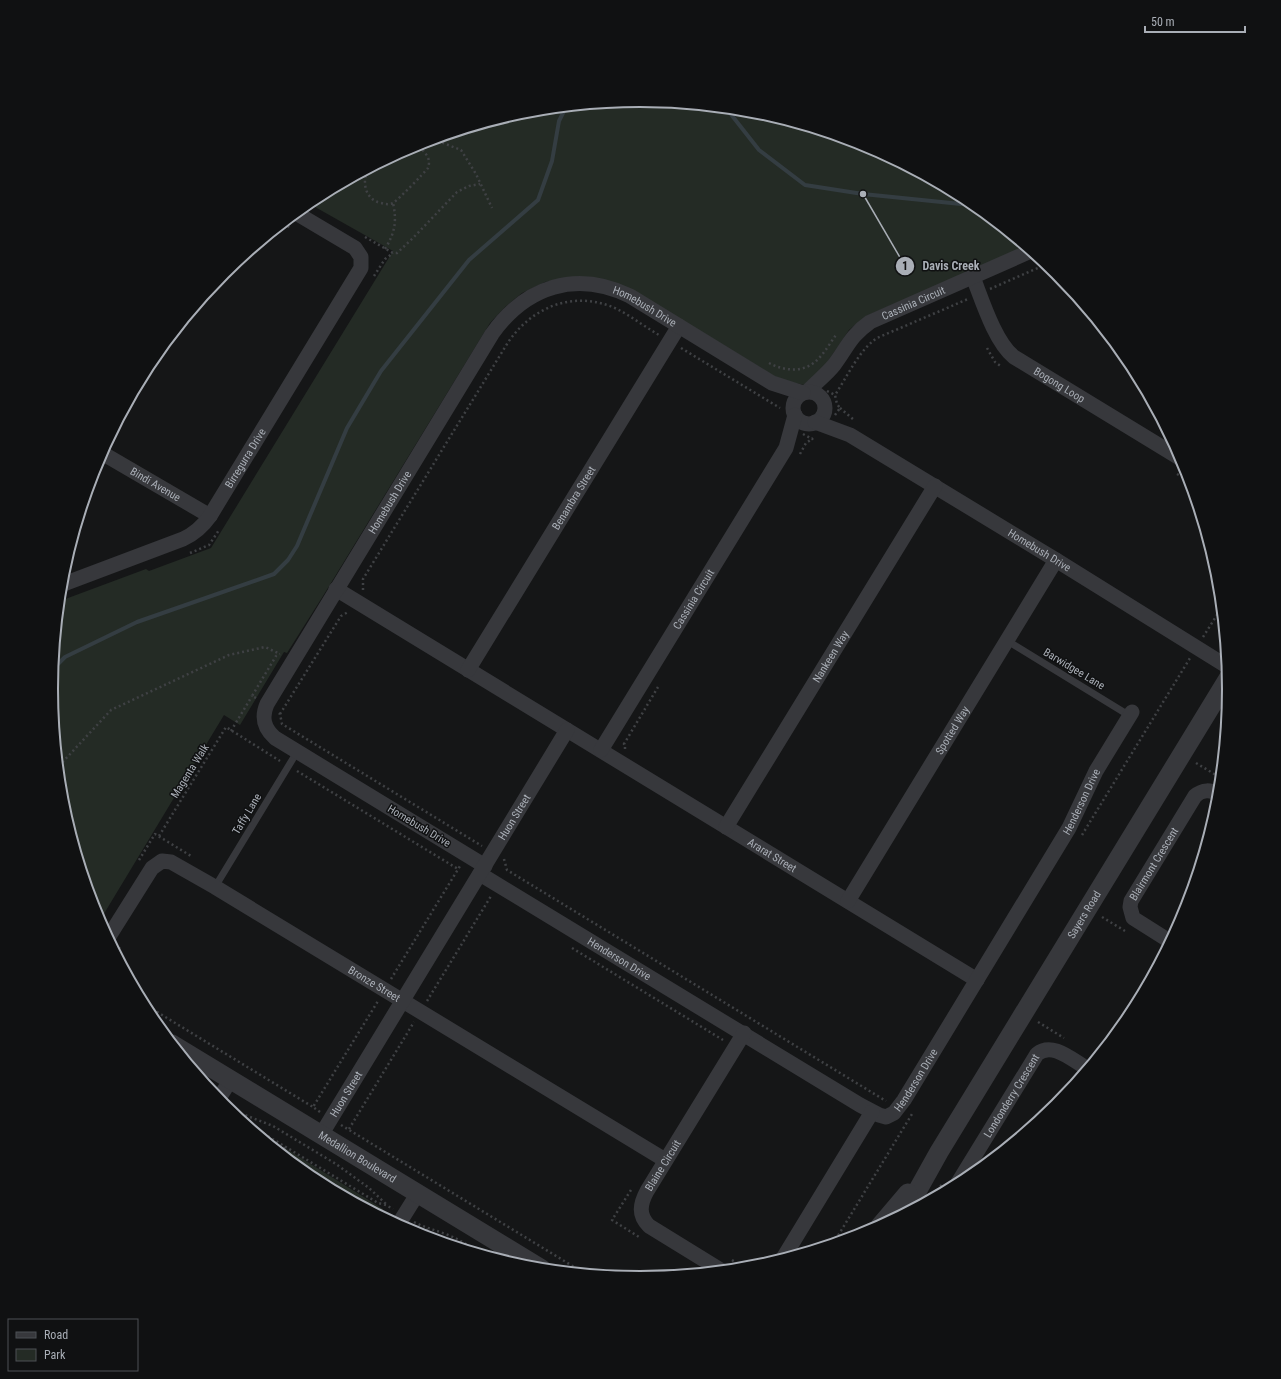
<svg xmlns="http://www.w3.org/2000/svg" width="1281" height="1379" font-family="'Roboto Condensed',sans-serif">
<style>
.green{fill:#242b25}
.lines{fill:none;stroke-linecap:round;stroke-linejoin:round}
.stream{stroke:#343d42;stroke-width:4}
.path{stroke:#3f4144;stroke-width:2.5;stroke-dasharray:2 3;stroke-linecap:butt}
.service{stroke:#37383c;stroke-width:7}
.minor{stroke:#37383c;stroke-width:15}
.tertiary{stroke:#37383c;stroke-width:19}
.labels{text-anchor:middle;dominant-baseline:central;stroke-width:3;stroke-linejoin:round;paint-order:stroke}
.street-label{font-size:11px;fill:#a9aeb6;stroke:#101112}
.rim{fill:none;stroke:#a9aeb6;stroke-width:2}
.leader{fill:none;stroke:#a9aeb6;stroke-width:1.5}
.callout-dot{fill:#a9aeb6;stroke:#101112;stroke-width:1.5}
.mark-label{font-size:12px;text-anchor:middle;font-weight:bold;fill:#111}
.callout-label{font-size:12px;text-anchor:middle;font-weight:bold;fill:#a9aeb6;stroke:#101112;stroke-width:3;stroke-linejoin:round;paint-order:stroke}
</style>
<rect width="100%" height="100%" fill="#151617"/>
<!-- green -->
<path class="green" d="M641 100 756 111 866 145 968 199 1026 247 866 316 849 330 824 367 804 385 779 379 633 290 556 280 545 282 522 293 505 307 490 323 323 596 287 653 284 652 240 725 224 715 99 922 96 915 62 804 51 689 60 601 146 569 149 571 211 548 393 251 308 203 313 199 415 145 526 111Z
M285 1148 383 1209 384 1217 313 1180 282 1154Z"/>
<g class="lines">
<!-- stream -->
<path class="stream" d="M726 108 759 150 805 185 863 194 961 204 972 202
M53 669 65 657 137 622 274 574 288 560 297 546 347 428 381 371 469 260 538 200 552 161 559 121 566 107"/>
<!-- path -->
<path class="path" d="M433 139 461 150 476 174 492 208
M367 171C362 184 366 200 381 203 385 204 389 205 393 203 398 200 424 173 428 168 432 157 423 151 417 144
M283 224 291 228
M365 237 393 253H397L413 238 457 192 469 186 480 184
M385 249C395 233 397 221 393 203
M374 276 385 259 393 253
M990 289 1047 264
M681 348 780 408
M987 348 995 362 1002 367
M769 363C784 371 803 373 816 361 824 354 830 343 836 335
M827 391 835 395
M840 408 854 420
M835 415 840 408 837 404 835 395C847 377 859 350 877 338L968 299
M803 434 812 439 813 438
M800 454 806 443 812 439
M1177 474 1191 482
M190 553 209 545 219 530
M363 590V579L507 344C531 307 574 289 617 309 631 316 645 327 659 335
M1203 637 1222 607
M256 698 252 696 276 656 280 654
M279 713 280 714 282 724 482 846
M280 714 341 616 348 612
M231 731 252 696
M625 749V745L624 744 658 687
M1196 763 1221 778
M59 766 111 710 229 655 265 647 280 654
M297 771 458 869
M1082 835 1190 658
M159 836 226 727 280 761
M504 859 507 870 886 1101
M139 860 155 834 191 856
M1102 917 1125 931
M572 948 723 1040
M116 953 120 947
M391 979 460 866
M427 1001 491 896
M144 1004 313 1107
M1038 1022 1064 1038
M227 1108 233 1112 245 1115 273 1126 336 1164 369 1188 386 1204
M320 1112 313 1107 378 1001
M238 1118 378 1203 386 1205 393 1209
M341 1125 584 1273
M349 1129 414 1022
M281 1153 285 1147
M631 1190 612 1220 639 1237
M935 1195 942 1184
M414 1222C425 1228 436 1230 448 1235 461 1240 472 1248 484 1255
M426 1229 430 1235 442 1242
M833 1244 912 1114
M732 1260 746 1269
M763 1265 768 1257"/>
<!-- service -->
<path class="service" d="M1006 640 1130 716
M215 887 297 752"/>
<!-- minor -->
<g class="minor">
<path id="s1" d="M973 277C982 300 995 342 1014 357L1183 460"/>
<path id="s2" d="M807 392C815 383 826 375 834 365 847 348 850 336 870 322L1031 251"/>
<circle cx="809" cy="408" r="16"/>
<path id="s3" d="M815 422 850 435 1056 560 1228 667"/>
<path id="s4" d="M102 453 210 516"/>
<path id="s5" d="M61 585 183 539C194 534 203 526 210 516L361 268V257L355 248 296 213"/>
<path id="s6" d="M336 589 977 980"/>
<path id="s7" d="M468 670 679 326"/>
<path id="s8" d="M601 750 786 448 795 415"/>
<path id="s9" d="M726 827 935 486"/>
<path id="s10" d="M485 866 275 738C264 728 261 718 267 704L492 334C526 286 576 270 630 296L772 383 803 393"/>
<path id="s11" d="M480 874 860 1105 879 1115 886 1117 894 1113 904 1100 1069 828 1096 771 1132 712"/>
<path id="s12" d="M848 901 1056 560"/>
<path id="s13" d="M108 938 152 868 162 861 171 862 215 887 665 1160"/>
<path id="s14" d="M1171 942 1133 918 1130 907 1131 901 1195 796C1203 789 1210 790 1220 794"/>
<path d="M218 1100 231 1079"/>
<path id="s15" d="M321 1135 567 730"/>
<path id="s16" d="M956 1186 1037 1054C1053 1041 1073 1061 1088 1069"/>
<path d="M398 1225 418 1193"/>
<path d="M782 1260 872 1112"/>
<path id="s17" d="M722 1271 649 1226C638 1215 640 1204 647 1191L744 1033"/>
</g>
<!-- tertiary -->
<g class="tertiary">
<path id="s18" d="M172 1044 542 1269"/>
<path id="s19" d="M905 1213 939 1152 1229 677"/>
<path d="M880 1226 908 1193"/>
</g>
</g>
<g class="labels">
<!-- street labels -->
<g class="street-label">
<text stroke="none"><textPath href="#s2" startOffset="142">Cassinia Circuit</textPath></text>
<text stroke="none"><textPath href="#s10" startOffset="892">Homebush Drive</textPath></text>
<text stroke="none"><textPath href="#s1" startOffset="144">Bogong Loop</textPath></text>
<text stroke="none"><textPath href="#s5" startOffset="234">Birregurra Drive</textPath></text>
<text stroke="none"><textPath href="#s4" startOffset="62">Bindi Avenue</textPath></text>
<text stroke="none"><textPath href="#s7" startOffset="202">Benambra Street</textPath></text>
<text stroke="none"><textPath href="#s10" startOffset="520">Homebush Drive</textPath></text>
<text stroke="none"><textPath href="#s3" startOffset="259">Homebush Drive</textPath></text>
<text stroke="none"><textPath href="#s8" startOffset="177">Cassinia Circuit</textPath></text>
<text stroke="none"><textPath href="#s9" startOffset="200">Nankeen Way</textPath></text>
<text transform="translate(1074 669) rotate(31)">Barwidgee Lane</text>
<text stroke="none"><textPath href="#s12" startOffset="200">Spotted Way</textPath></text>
<text transform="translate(190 771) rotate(-58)">Magenta Walk</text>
<text stroke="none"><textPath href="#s11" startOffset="846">Henderson Drive</textPath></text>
<text transform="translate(247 814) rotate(-59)">Taffy Lane</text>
<text stroke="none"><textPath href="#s15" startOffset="372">Huon Street</textPath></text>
<text transform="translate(419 826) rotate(31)">Homebush Drive</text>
<text stroke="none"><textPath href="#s6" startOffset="511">Ararat Street</textPath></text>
<text stroke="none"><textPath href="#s14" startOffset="106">Blairmont Crescent</textPath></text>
<text stroke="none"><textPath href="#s19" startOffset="348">Sayers Road</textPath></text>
<text stroke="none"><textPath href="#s11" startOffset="163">Henderson Drive</textPath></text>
<text stroke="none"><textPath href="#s13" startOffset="341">Bronze Street</textPath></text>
<text stroke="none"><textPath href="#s11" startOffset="522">Henderson Drive</textPath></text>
<text stroke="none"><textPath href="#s15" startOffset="48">Huon Street</textPath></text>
<text stroke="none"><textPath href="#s16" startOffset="106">Londonderry Crescent</textPath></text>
<text stroke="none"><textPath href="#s18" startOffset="217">Medallion Boulevard</textPath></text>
<text stroke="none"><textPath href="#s17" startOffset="154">Blaine Circuit</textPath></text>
</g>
</g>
<!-- crop -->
<path d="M0 0H1281V1379H0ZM58 689a582 582 0 1 1 1164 0a582 582 0 1 1-1164 0Z" fill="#101112" fill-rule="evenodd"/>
<path class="rim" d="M58 689a582 582 0 1 1 1164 0a582 582 0 1 1-1164 0Z"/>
<!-- callouts -->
<path class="leader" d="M863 194L905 266"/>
<g class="callout-dot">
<circle cx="863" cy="194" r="4"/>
<circle cx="905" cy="266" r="10"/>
</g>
<g class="mark-label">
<text x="905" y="270">1</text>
</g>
<g class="callout-label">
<text x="951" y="270">Davis Creek</text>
</g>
<!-- legend -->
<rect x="8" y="1319" width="130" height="52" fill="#101112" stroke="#4d5054"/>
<rect x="16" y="1332" width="20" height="6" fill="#37383c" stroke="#4d5054"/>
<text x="44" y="1339" font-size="12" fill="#a9aeb6">Road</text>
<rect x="16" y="1349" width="20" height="12" fill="#242b25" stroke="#4d5054"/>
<text x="44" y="1359" font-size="12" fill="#a9aeb6">Park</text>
<!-- scale -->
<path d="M1145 26v6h100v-6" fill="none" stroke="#a9aeb6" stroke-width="2"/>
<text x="1151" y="26" font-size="12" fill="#a9aeb6" stroke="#101112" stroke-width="3" paint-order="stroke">50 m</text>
</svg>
